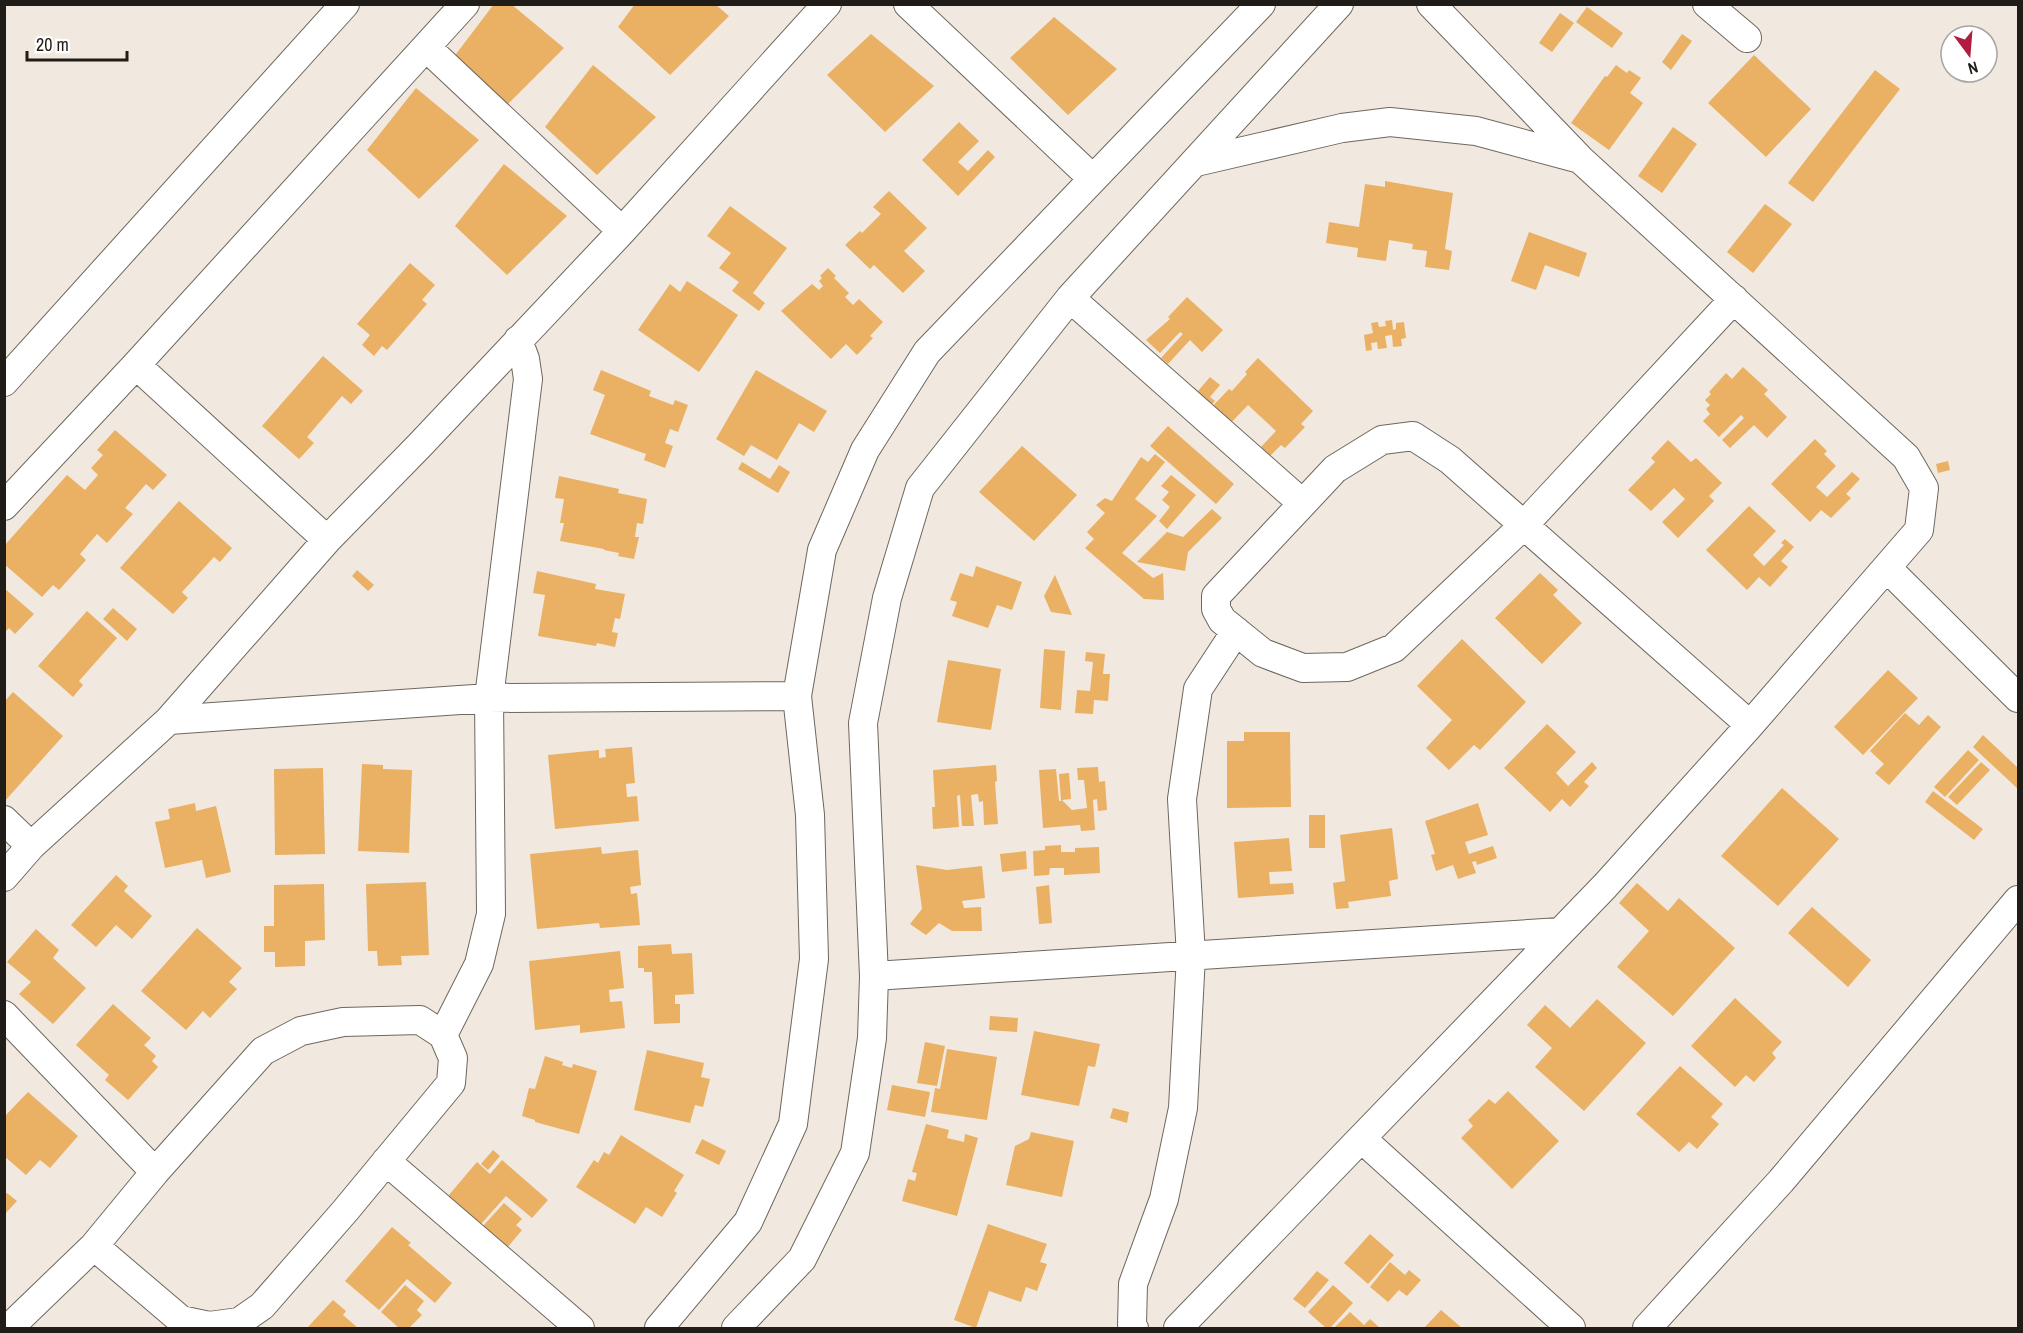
<svg xmlns="http://www.w3.org/2000/svg" width="2023" height="1333" font-family="'Archivo Narrow',sans-serif">
<style>
.building{fill:#eab063}
.lines{fill:none;stroke-linecap:round;stroke-linejoin:round}
.minor-casing{stroke:#6e675f;stroke-width:30}
.minor{stroke:#fff;stroke-width:28}
</style>
<rect width="100%" height="100%" fill="#f1e9df"/>
<!-- building -->
<path class="building" d="M494 4H511L564 48 505 107 453 58Z
M635 4H715L729 16 670 75 618 27Z
M1587 7 1623 33 1612 48 1576 22Z
M1560 13 1574 23 1552 52 1539 43Z
M1054 17 1117 69 1068 115 1010 58Z
M871 34 934 86 885 132 827 75Z
M1682 34 1692 41 1671 70 1662 62Z
M1754 55 1811 109 1766 157 1708 103Z
M593 65 656 117 597 175 545 127Z
M1616 65 1627 73 1629 70 1641 78 1630 93 1643 103 1609 150 1571 123 1605 76 1607 77Z
M1875 70 1900 89 1813 202 1788 183Z
M416 88 479 140 419 199 367 150Z
M959 122 979 141 958 162 968 171 988 150 995 157 958 196 922 160Z
M1673 127 1697 144 1662 193 1638 176Z
M504 164 567 216 507 275 455 226Z
M1385 181 1453 193 1445 249 1452 251 1449 270 1425 267 1427 251 1412 249 1413 244 1389 240 1386 261 1357 257 1358 248 1326 243 1329 222 1359 227 1365 184 1385 187Z
M889 191 927 228 904 251 925 271 903 293 874 265 870 269 845 245 860 231 862 233 881 214 873 207Z
M1765 204 1792 224 1753 273 1727 252Z
M730 206 787 248 753 293 765 303 759 311 732 291 739 282 719 268 731 253 707 236Z
M1529 232 1587 253 1579 277 1545 265 1536 290 1511 281Z
M410 263 435 285 422 300 427 304 387 350 382 346 374 356 362 345 370 335 357 324Z
M828 268 836 276 834 278 849 293 845 297 853 305 859 299 883 322 870 336 873 338 857 355 846 344 831 359 781 311 812 284 819 290 823 286 819 281 822 278 820 276Z
M687 281 738 315 699 372 638 330 670 284 680 292Z
M1187 297 1223 330 1202 352 1190 340 1168 364 1161 358 1183 334 1180 332 1160 353 1146 340 1170 319 1168 317Z
M1392 320 1393 330 1396 329V323L1404 322 1406 338 1401 339 1402 346 1393 347 1392 335 1385 336 1387 348 1378 349 1377 342 1371 343 1372 350 1366 351 1364 335 1373 333 1371 323 1378 322 1379 327 1386 326 1385 321Z
M323 356 363 391 351 404 342 396 307 437 314 443 299 459 262 426Z
M1258 358 1313 411 1301 424 1305 427 1285 448 1281 445 1269 457 1260 448 1276 431 1248 405 1225 429 1207 412 1229 389 1232 391 1247 374 1245 372Z
M1743 367 1768 390 1764 394 1787 417 1767 438 1754 425 1730 448 1722 440 1744 418 1741 415 1719 437 1703 421 1710 414 1706 409 1710 405 1705 400 1711 394 1709 392 1726 373 1732 379Z
M601 370 651 391 649 396 673 405 675 400 688 405 678 432 670 429 665 443 673 446 665 468 644 460 646 454 590 434 605 395 593 390Z
M756 370 827 411 814 432 799 423 777 460 751 445 744 456 716 439Z
M1210 377 1220 385 1210 397 1215 401 1205 412 1186 397 1194 387 1198 391Z
M1168 426 1234 484 1216 504 1150 446Z
M115 430 167 475 153 490 146 484 125 508 133 514 107 543 97 534 80 554 86 560 59 590 53 585 42 597 4 564V546L67 475 85 490 98 475 91 468 103 455 97 450Z
M1815 439 1827 451 1824 454 1836 466 1816 487 1827 497 1852 472 1860 479 1846 494 1851 498 1831 518 1821 510 1810 522 1771 484Z
M1668 440 1691 462 1696 458 1722 483 1709 496 1714 501 1678 538 1662 522 1685 499 1674 488 1651 511 1628 490 1655 462 1651 458Z
M1022 446 1077 495 1034 541 979 492Z
M1155 454 1165 462 1135 499 1157 516 1122 553 1153 578 1163 573 1164 600 1144 599 1085 548 1094 539 1087 532 1105 513 1096 505 1105 498 1112 501 1141 457 1148 462Z
M1948 461 1950 470 1938 473 1936 464Z
M742 462 770 479 779 465 790 472 778 493 738 469Z
M1171 475 1196 495 1167 529 1159 521 1170 507 1162 500 1169 492 1161 486Z
M559 476 619 489 618 493 647 499 643 524 637 523 635 537H639L634 559 618 556 619 553 604 550V549L560 541 564 523H560L564 499 555 498Z
M179 501 232 548 220 562 214 557 182 592 188 598 173 614 120 568Z
M1749 506 1776 531 1753 555 1764 566 1784 545 1781 543 1785 539 1794 547 1781 561 1788 567 1770 587 1759 577 1747 590 1706 550Z
M1212 509 1222 518 1188 552 1185 571 1137 562 1167 532 1183 537Z
M976 566 1022 582 1012 610 997 605 988 628 952 616 957 602 950 600 960 573 973 577Z
M357 570 374 585 368 591 352 576Z
M537 571 596 584 595 589 625 594 620 619 615 618 612 632 618 633 615 647 597 643 596 646 538 636 545 595 533 593Z
M1540 573 1558 590 1553 595 1582 623 1542 664 1495 618Z
M1055 575 1072 615 1051 612 1044 596Z
M4 588 34 614 15 634 9 628 4 633Z
M113 608 137 629 127 641 103 619Z
M87 611 117 638 79 681 83 685 73 697 38 666Z
M1462 639 1526 702 1480 750 1474 745 1449 770 1426 748 1452 720 1417 686Z
M1044 649 1065 651 1061 710 1040 708Z
M1086 652 1105 654 1103 674H1110L1108 701 1094 700 1093 714 1075 713 1077 690 1090 691 1093 662 1085 661Z
M948 660 1001 669 991 730 937 722Z
M1888 670 1918 698 1863 755 1834 727Z
M13 692 63 736 4 802V702Z
M1905 713 1919 725 1928 715 1941 727 1889 785 1875 773 1884 764 1870 751Z
M1547 724 1576 752 1556 773 1568 786 1592 762 1597 768 1584 782 1589 786 1570 807 1562 799 1550 812 1504 768Z
M1244 732H1290L1291 807 1227 808V741H1244Z
M1983 735 2018 768V789L1973 747Z
M632 747 635 783 626 784 627 797 637 796 639 821 555 829 548 755 599 750V758L606 757 605 749Z
M1968 750 1979 760 1945 797 1934 787Z
M1981 762 1990 770 1957 805 1948 797Z
M362 764 383 765V769L412 770 409 853 358 851Z
M996 765 997 781 995 782 998 824 984 825 983 801 979 802 978 794 971 795 974 826H962L960 795 957 796 959 827 933 829 932 807H935L933 770Z
M1098 767 1099 782 1105 781 1107 810 1098 811 1097 799 1093 800 1095 830 1081 831 1080 825 1043 828 1039 770 1056 769 1059 801H1061L1059 774 1069 773 1071 799 1062 800 1072 810 1087 808 1084 780H1078L1077 768Z
M323 768 325 854 275 855 274 769Z
M1782 788 1839 839 1778 906 1721 856Z
M1933 791 1983 829 1974 840 1925 802Z
M195 803 196 811 216 806 231 872 206 878 202 860 165 868 155 822 170 819 168 809Z
M1478 803 1488 835 1465 842 1469 854 1493 846 1497 858 1477 865 1476 861 1472 862 1476 873 1458 879 1453 865 1436 871 1431 855 1435 854 1425 821Z
M1309 815H1325V848H1309Z
M1392 828 1398 879 1389 881 1391 896 1348 902 1349 908 1336 909 1333 883 1345 881 1340 835Z
M1289 838 1292 871 1269 872 1270 884 1293 883 1294 894 1238 898 1234 842Z
M1061 845V852H1075V848L1099 847 1100 873 1064 875V868H1050L1049 875 1034 876 1033 851 1045 850V846Z
M601 847 602 854 638 850 641 885 630 887 631 894 637 893 640 925 600 928 599 923 537 929 530 854Z
M1026 851 1027 869 1002 872 1000 854Z
M916 865 947 870 982 866 985 898 962 901 964 908 981 907 982 931H952L939 923 926 935 910 924 922 909Z
M116 875 128 886 124 891 152 916 132 939 116 925 96 947 71 925Z
M426 882 429 955 401 956 402 965 378 966 377 951H368L366 884Z
M1637 883 1668 911 1679 898 1735 948 1673 1016 1617 967 1649 931 1619 903Z
M324 884 325 940 305 941V966L275 967V952H264V926H274V885Z
M1049 885 1052 923 1039 924 1036 887Z
M1812 907 1871 960 1848 987 1788 933Z
M197 928 242 968 229 982 237 989 210 1018 203 1011 186 1030 141 991Z
M36 929 59 950 53 958 86 988 53 1024 19 994 31 982 7 962Z
M671 944 672 954 692 953 694 994 675 995V1004H680V1023L654 1024 652 972H644V968H638V946Z
M620 951 624 988 609 990 610 1002 622 1001 625 1028 580 1033V1025L535 1030 529 961Z
M1735 998 1782 1042 1772 1053 1776 1058 1754 1082 1746 1075 1735 1087 1691 1046Z
M1597 999 1646 1043 1584 1111 1535 1067 1552 1048 1527 1025 1545 1005 1570 1028Z
M113 1004 151 1038 144 1045 156 1056 152 1061 158 1067 128 1100 105 1080 109 1075 76 1045Z
M990 1016 1018 1018 1017 1032 989 1030Z
M1034 1031 1100 1044 1095 1067 1088 1066 1079 1106 1021 1095Z
M925 1042 945 1046 937 1086 917 1083Z
M947 1049 997 1057 987 1120 931 1112 935 1088 940 1089Z
M647 1050 704 1063 701 1077 710 1079 703 1107 695 1105 690 1123 634 1110Z
M545 1056 563 1062 562 1065 572 1068 573 1064 597 1071 579 1134 535 1122V1120L522 1116 529 1088 535 1089Z
M1680 1066 1723 1104 1711 1117 1719 1124 1697 1149 1689 1142 1679 1152 1636 1114Z
M892 1085 930 1092 925 1117 887 1110Z
M1508 1091 1559 1141 1512 1189 1461 1138 1473 1126 1468 1120 1489 1099 1495 1104Z
M28 1092 78 1136 50 1168 40 1160 26 1175 4 1156V1117Z
M1113 1108 1129 1112 1127 1123 1110 1118Z
M926 1124 949 1130 947 1138 964 1142 965 1134 978 1138 957 1216 902 1201 908 1179 915 1181 917 1173 912 1172Z
M1031 1132 1074 1141 1062 1197 1006 1185 1015 1146 1029 1139Z
M621 1135 684 1175 674 1191 677 1193 662 1217 646 1207 635 1224 576 1187 594 1160 598 1163 604 1152 609 1155Z
M702 1139 726 1151 719 1165 695 1153Z
M493 1150 500 1156 488 1170 481 1164Z
M502 1160 548 1200 532 1218 506 1196 481 1224 448 1196 477 1162 490 1174Z
M7 1193 17 1201 4 1215V1196Z
M504 1203 522 1219 516 1225 522 1230 507 1248 483 1226Z
M988 1224 1047 1244 1040 1262 1047 1264 1037 1291 1026 1287 1021 1302 989 1291 976 1328 954 1320Z
M392 1227 411 1243 408 1245 452 1283 435 1303 407 1279 379 1310 345 1281Z
M1370 1234 1394 1255 1368 1284 1344 1263Z
M1390 1262 1405 1275 1409 1270 1421 1280 1407 1296 1399 1290 1388 1302 1370 1287Z
M1317 1271 1329 1280 1305 1308 1293 1299Z
M405 1285 424 1301 417 1310 422 1315 409 1328H399L381 1312Z
M1333 1285 1353 1303 1330 1328H1326L1308 1312Z
M333 1300 346 1311 343 1315 358 1328H307Z
M1441 1310 1462 1328H1424Z
M1350 1312 1364 1325 1370 1319 1380 1328H1334Z"/>
<g class="lines">
<defs>
<path id="minor" d="M908 4 1093 179
M1707 4 1747 38
M426 47 622 231
M1196 162 1342 128 1390 122 1476 131 1580 159
M1070 298 1302 503
M1734 299 1523 526 1394 648 1347 667 1303 668 1263 653 1222 620 1216 609V596L1335 469 1382 440 1413 436 1450 460 1750 725
M136 365 327 540
M4 382 345 4
M4 506 136 365 465 4
M1887 568 2018 698
M169 720 489 698 797 696
M4 820 31 846
M4 877 31 846 169 720 327 540 420 445 622 231 827 4
M874 976 1560 932
M4 1015 155 1172
M443 1035 479 964 491 914 489 698 528 379 525 359 518 340
M1362 1139 1571 1328
M386 1161 580 1328
M9 1328 94 1246 155 1172 263 1051 301 1031 343 1022 420 1020 443 1035 453 1058 451 1083 345 1211 262 1306 239 1322 209 1326 181 1320 94 1246
M659 1328 748 1222 793 1124 814 959 810 815 797 696 822 550 865 450 927 352 1261 4
M736 1328 802 1259 855 1153 872 1038 874 976 863 723 887 598 920 488 1070 298 1339 4
M1134 1328 1132 1325 1133 1284 1164 1199 1183 1108 1191 956 1182 799 1198 689 1236 631
M1178 1328 1605 886 1750 725 1919 530 1924 488 1906 457 1580 159 1431 4
M1647 1328 1781 1181 2018 900"/>
</defs>
<!-- minor casing -->
<use href="#minor" class="minor-casing"/>
<!-- minor -->
<use href="#minor" class="minor"/>
</g>
<!-- border -->
<rect width="2023" height="1333" fill="none" stroke="#201d19" stroke-width="12"/>
<!-- north arrow -->
<g transform="translate(1969 54) rotate(164)"><circle r="28" fill="#ffffff" stroke="#a6a5a3" stroke-width="1.5"/>
<path d="M0-4.5L10 22L0 15L-10 22Z" fill="#b01d41"/>
<text y="-9" font-size="16" font-weight="bold" text-anchor="middle" fill="#201d19">N</text>
</g>
<!-- scale -->
<path d="M27 51v9h100v-9" fill="none" stroke="#201d19" stroke-width="3"/>
<text x="36" y="51" font-size="18" fill="#201d19" stroke="#ffffff" stroke-width="4.5" paint-order="stroke">20 m</text>
</svg>
